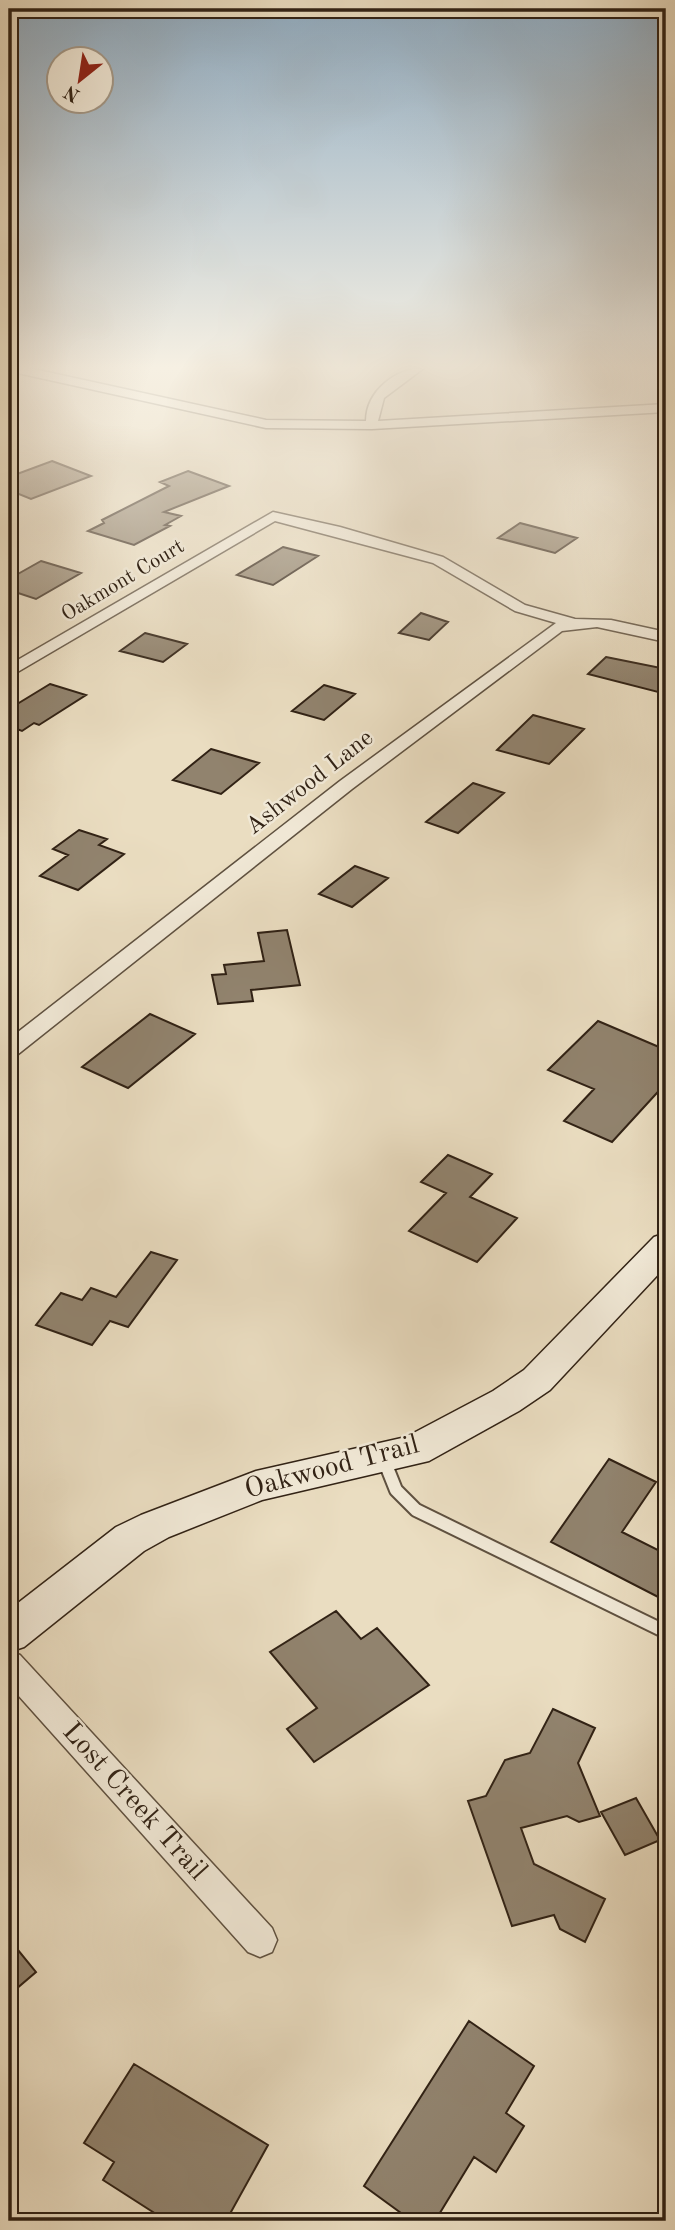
<svg xmlns="http://www.w3.org/2000/svg" width="675" height="2230" font-family="'Old Standard TT',serif">
<style>
.building{fill:#91836e;stroke:#312215;stroke-width:2}
.lines{fill:none;stroke-linecap:round;stroke-linejoin:round}
.lane-casing{stroke:#5f5140;stroke-width:16}
.street-casing{stroke:#5f5140;stroke-width:3}
.secondary-casing{stroke:#312215;stroke-width:3}
.lane{stroke:#f1e9d7;stroke-width:12}
.street{fill:#f1e9d7;fill-rule:evenodd}
.secondary{fill:#f1e9d7;fill-rule:evenodd}
.labels{text-anchor:middle;dominant-baseline:central;stroke-width:5;stroke-linejoin:round;paint-order:stroke}
.far-street-label{font-size:21px;fill:#312215;stroke:#f1e9d7}
.street-label{font-size:24px;fill:#312215;stroke:#f1e9d7}
.near-street-label{font-size:28px;fill:#312215;stroke:#f1e9d7}
</style>
<rect width="100%" height="100%" fill="#eaddc1"/>
<filter id="stains"><feTurbulence type="fractalNoise" baseFrequency=".00286" numOctaves="4"/><feColorMatrix values="0 0 0 0 .2 0 0 0 0 .09 0 0 0 0 .02 0 0 0 .5 -.17"/></filter>
<radialGradient id="worn" r=".72"><stop offset=".6" stop-color="#630" stop-opacity="0"/><stop offset="1" stop-color="#630" stop-opacity=".3"/></radialGradient>
<!-- building -->
<path class="building" d="M52 461 91 476 31 499 9 490V477Z
M188 471 229 486 164 512 181 516 165 525 170 526 134 545 88 531 104 523 102 520 169 486 160 482Z
M520 523 577 538 555 553 498 538Z
M283 547 318 556 273 585 237 575Z
M41 561 81 573 36 599 9 590V579Z
M421 613 448 622 429 640 399 633Z
M145 633 187 644 163 662 120 651Z
M606 657 666 669V683L658 692 588 674Z
M50 684 86 695 39 725 34 723 22 731 9 726V709Z
M324 685 355 694 324 720 292 711Z
M533 715 584 729 549 764 497 750Z
M211 749 259 763 221 794 173 780Z
M473 783 504 793 458 833 426 822Z
M79 830 107 839 99 845 124 854 78 890 40 876 68 855 53 849Z
M355 866 388 878 352 907 319 894Z
M287 930 300 985 251 990 253 1001 218 1004 212 975 226 974 224 965 264 961 258 933Z
M150 1014 195 1034 128 1088 82 1067Z
M598 1021 666 1050V1083L612 1142 564 1121 594 1089 548 1070Z
M448 1155 492 1174 470 1197 517 1218 477 1262 409 1231 446 1193 421 1182Z
M151 1252 177 1260 128 1327 110 1321 92 1345 36 1325 61 1293 82 1300 91 1288 116 1297Z
M609 1459 656 1482 622 1532 666 1554V1601L551 1542Z
M336 1611 361 1639 377 1628 429 1685 314 1762 287 1729 317 1708 270 1652Z
M553 1709 595 1728 578 1763 600 1816 579 1822 567 1816 521 1828 534 1864 605 1899 585 1942 560 1929 554 1915 512 1926 468 1801 486 1796 505 1760 530 1753Z
M636 1798 660 1840 625 1855 601 1812Z
M9 1939 36 1972 9 1995Z
M469 2021 534 2066 506 2113 524 2126 496 2172 474 2157 435 2221H412L364 2186Z
M134 2064 268 2145 226 2221H167L103 2180 114 2162 84 2143Z"/>
<g class="lines">
<defs>
<path id="lane" d="M384 1460 396 1490 416 1510 666 1632"/>
<path id="street" d="M9 368H29L266 420 366 421C366 391 396 368 424 368L384 398 378 421 666 404V412L372 429 266 428 13 372Z
M273 512 340 527 443 557 525 605 575 619 611 620 666 632V642L597 627 562 631 352 789 17 1055 9 1057V1039L340 781 556 623 515 611 433 563 275 521 9 677V665Z
M9 1651 20 1655 272 1928 277 1940 272 1952 260 1957 248 1952 9 1685Z"/>
<path id="secondary" d="M666 1233V1266L550 1390 519 1411 429 1461 262 1500 169 1537 144 1551 24 1647 9 1652V1610L116 1527 141 1515 256 1471 406 1437 493 1391 524 1370 654 1237Z"/>
</defs>
<!-- lane casing -->
<use href="#lane" class="lane-casing"/>
<!-- street casing -->
<use href="#street" class="street-casing"/>
<!-- secondary casing -->
<use href="#secondary" class="secondary-casing"/>
<!-- lane -->
<use href="#lane" class="lane"/>
<!-- street -->
<use href="#street" class="street"/>
<!-- secondary -->
<use href="#secondary" class="secondary"/>
</g>
<!-- sky -->
<linearGradient id="sky" x2="0" y2="1"><stop stop-color="#8fabc1"/><stop offset="0.54" stop-color="#f6f0e3"/><stop offset="1" stop-color="#f6f0e3" stop-opacity="0"/></linearGradient>
<rect width="675" height="680" fill="url(#sky)"/>
<g class="labels">
<!-- far-street labels -->
<g class="far-street-label">
<text transform="translate(123 581) rotate(-31)">Oakmont Court</text>
</g>
<!-- street labels -->
<g class="street-label">
<text transform="translate(310 783) rotate(-38)">Ashwood Lane</text>
</g>
<!-- near-street labels -->
<g class="near-street-label">
<text transform="translate(332 1468) rotate(-15)">Oakwood Trail</text>
<text transform="translate(134 1802) rotate(48)">Lost Creek Trail</text>
</g>
</g>
<!-- margin -->
<rect width="675" height="2230" fill="none" stroke="#eaddc1" stroke-width="35"/>
<rect x="10" y="10" width="654" height="2209" fill="none" stroke="#312215" stroke-width="3.5"/>
<rect x="18" y="18" width="640" height="2195" fill="none" stroke="#312215" stroke-width="2"/>
<!-- north arrow -->
<g transform="translate(80 80) rotate(210)"><circle r="33" fill="#f1e9d7" stroke="#a49989" stroke-width="2"/>
<path d="M0-5L12 26L0 18L-12 26Z" fill="#8f2418"/>
<text y="-10" font-size="19" font-weight="bold" text-anchor="middle" fill="#312215">N</text>
</g>
<rect width="100%" height="100%" filter="url(#stains)"/>
<rect width="100%" height="100%" fill="url(#worn)"/>
</svg>
